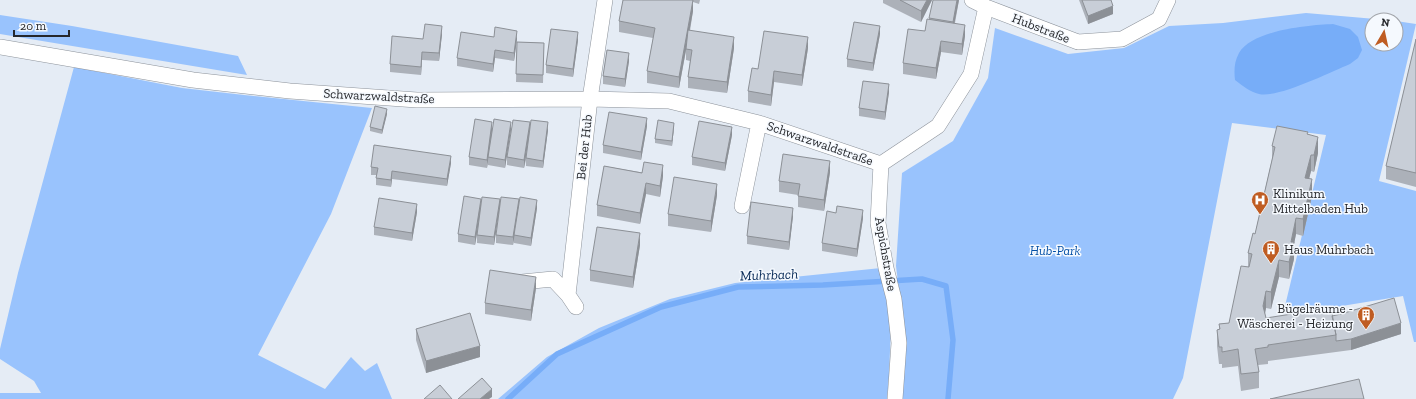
<svg xmlns="http://www.w3.org/2000/svg" width="1416" height="399" font-family="'Zilla Slab',serif">
<style>
.green{fill:#99c3fd}
.water{fill:#77adf8}
.lines{fill:none;stroke-linecap:round;stroke-linejoin:round}
.stream{stroke:#77adf8;stroke-width:5.5}
.minor-casing{stroke:#8d939b;stroke-width:16}
.minor{stroke:#fff;stroke-width:15}
.wall{fill:#acb1b9}
.shaded-wall{fill:#8c9096}
.building{fill:#c8ced7;stroke:#8c9096}
.labels{text-anchor:middle;dominant-baseline:central;stroke-width:3;stroke-linejoin:round;paint-order:stroke}
.street-label{font-size:13px;fill:#25272b;stroke:#f5f9fe}
.poi-label{font-size:13px;fill:#25272b;stroke:#f5f9fe;text-anchor:start}
.park-label{font-size:13px;font-style:italic;fill:#0450a6;stroke:#f5f9fe}
.water-label{font-size:14px;font-style:italic;fill:#042755;stroke:#f5f9fe}
</style>
<rect width="100%" height="100%" fill="#e5ecf5"/>
<!-- green -->
<path class="green" d="M1306 13 1387 20H1372V44H1396V21L1416 24 1379 181 1416 191V342H1414L1403 296 1305 312 1285 306 1326 135 1232 123 1183 378 1173 399H902L906 348 896 266 902 173 953 141 988 78 995 28 1068 54 1124 48 1169 26 1223 23Z
M0 15 72 26 238 56 247 75 0 34Z
M74 67 182 88 244 95 372 108 331 214 258 355 325 389 351 357 365 371 377 363 392 399H0V393H41L34 381 0 359V349L18 273Z
M881 268 891 324 889 377 887 399H498L547 357 599 328 670 299 735 283Z"/>
<!-- water -->
<path class="water" d="M1333 24 1350 29 1358 37 1362 50 1358 58 1350 64C1331 72 1276 99 1259 94 1250 92 1243 86 1235 80 1234 71 1234 62 1239 53 1252 30 1309 25 1333 24Z"/>
<g class="lines">
<!-- stream -->
<path class="stream" d="M508 399 557 354 661 307 738 287 823 285 922 279 946 286 953 340 948 399"/>
<defs>
<path id="minor" d="M972 0 986 7 1078 42 1122 39 1159 19 1168 0
M0 47 193 80 290 91 417 100 590 99 669 101 759 123 881 164
M881 164 878 223 886 268 894 299 899 343 895 399
M881 164 938 126 971 74 986 7
M742 206 759 123
M522 282 553 279 568 295
M576 307 568 295 590 99 605 0"/>
</defs>
<!-- minor casing -->
<use href="#minor" class="minor-casing"/>
<!-- minor -->
<use href="#minor" class="minor"/>
</g>
<!-- wall -->
<path class="wall" d="M623 0H700L699 4 693 2V11L690 31 734 48 727 93 688 88V77L690 61 686 60V51L679 88 647 83V71L653 38 619 32V21Z
M883 0H932L921 22 883 3Z
M959 0 955 23 965 36 962 55 941 52 936 79 903 74V63L925 31 929 19V18Z
M1079 0H1111L1113 14 1088 24Z
M442 34 439 61 422 60 421 75 390 72V64L423 39Z
M880 34 873 71 847 67V59Z
M494 37 517 39 514 61 495 58 493 72 457 66V58Z
M1416 39V187L1386 179V166Z
M578 40 573 77 546 73V65Z
M517 42 544 43 543 83 516 82Z
M808 48 802 86 774 82 771 106 748 102V91L758 69Z
M629 61 625 87 603 84V76Z
M889 92 885 120 859 116V108Z
M387 114 382 134 370 131V127Z
M647 126 641 160 603 153V145Z
M674 127 672 146 655 143V139Z
M492 128 511 130 505 168 488 165V159L487 168 469 165V157Z
M530 128 548 130 543 168 526 166V160L524 168 507 165V157Z
M1308 134 1318 153 1314 172 1311 171 1309 179 1312 196 1303 236 1296 234 1294 244V259L1289 279 1279 277 1271 309 1266 308 1265 314 1266 318 1332 316 1401 334 1351 350 1268 361V364L1258 365 1259 372V388L1241 391 1238 366 1222 368V364H1219L1217 346V330L1219 329V324L1229 323 1248 267V253L1255 234 1272 159V146Z
M732 135 725 171 692 165V157Z
M451 163 447 186 392 179 391 187 376 185V175H371V167Z
M604 166 663 176 660 197 646 194 640 224 597 216V205Z
M830 172 824 211 798 207V195L779 192V181Z
M717 195 711 232 668 226V214Z
M500 199 494 245 477 243V235L475 245 458 242V234L481 206Z
M519 205 537 208 531 246 514 243V237L513 245 496 243V235Z
M417 212 412 241 374 235V227Z
M793 216 789 250 747 244V236Z
M863 218 857 257 822 251V243Z
M640 245 633 288 590 281V270Z
M536 288 531 321 485 314V303Z
M416 329 480 357 426 373 416 340Z"/>
<!-- shaded-wall -->
<path class="shaded-wall" d="M693 0V11L679 88V77Z
M927 0H932L921 22V11Z
M957 0H959L953 30V22Z
M1113 6V14L1088 24V16Z
M965 25V36L962 55V44Z
M442 26V34L439 61V53Z
M880 26V34L873 71V63Z
M517 31V39L514 61V53Z
M578 32V40L573 77V69Z
M734 37V48L727 93V82Z
M808 37V48L802 86V75Z
M941 41V52L936 79V68Z
M495 50V58L493 72V64Z
M422 52V60L421 75V67Z
M629 53V61L625 87V79Z
M774 71V82L771 106V95Z
M889 84V92L885 120V112Z
M387 109V114L382 134V130Z
M647 118V126L641 160V152Z
M492 122V130L487 168V160Z
M511 122V130L505 168V160Z
M530 122V130L524 168V160Z
M548 122V130L543 168V161Z
M674 123V127L672 146V141Z
M732 127V135L725 171V163Z
M1318 137V153L1314 172V155Z
M1311 155V171L1305 195V178Z
M451 156V163L447 186V179Z
M830 161V172L824 211V200Z
M663 165V176L660 197V186Z
M392 171V179L391 187V180Z
M1312 179V196L1303 236V219Z
M646 183V194L640 224V213Z
M717 184V195L711 232V221Z
M481 199V207L475 245V237Z
M500 199V207L494 245V237Z
M519 199V207L513 245V237Z
M537 200V208L531 246V238Z
M417 204V212L412 241V233Z
M793 208V216L789 250V242Z
M863 210V218L857 257V249Z
M1296 218V234L1294 244V259L1289 279V262L1291 242Z
M640 233V245L633 288V277Z
M1279 260V277L1271 309V292Z
M536 277V288L531 321V310Z
M1266 291V308L1263 322V306Z
M1401 323V334L1351 350V339Z
M480 346V357L426 373V361Z
M492 389V397L489 399H480Z"/>
<!-- building -->
<path class="building" d="M623 0H693L679 77 647 71 655 28 619 21Z
M900 0H927L921 11Z
M933 0H957L953 22 929 18Z
M1082 0H1111L1113 6 1088 16Z
M927 19 965 25 962 44 941 41 936 68 903 63 908 29 925 31Z
M854 22 880 26 873 63 847 59Z
M425 24 442 26 439 53 422 52 421 67 390 64 392 36 423 39Z
M495 27 517 31 514 53 495 50 493 64 457 58 461 32 494 37Z
M551 29 578 32 573 69 546 65Z
M688 30 734 37 727 82 688 77 692 50 686 49Z
M764 31 808 37 802 75 774 71 771 95 748 91 752 68 758 69Z
M1416 39V173L1386 166Z
M517 42 544 43 543 75 516 74Z
M607 50 629 53 625 79 603 76Z
M863 81 889 84 885 112 859 108Z
M375 106 387 109 382 130 370 127Z
M609 112 647 118 641 152 603 145Z
M475 119 492 122 487 160 469 157Z
M494 119 511 122 505 160 488 157Z
M513 120 530 122 524 160 507 157Z
M531 120 548 122 543 161 526 158Z
M658 120 674 123 672 141 655 139Z
M699 121 732 127 725 163 692 157Z
M1277 126 1308 132 1307 134 1318 137 1314 155H1311L1305 178 1312 179 1303 219 1296 218 1291 242H1294L1289 262 1279 260 1271 292 1266 291 1263 306 1266 318 1331 308 1336 335 1268 345V347L1255 349 1259 372 1241 374 1238 349 1222 352V347H1219L1217 330 1220 329 1219 324 1229 323 1241 266 1249 267 1252 254 1248 253 1253 233 1255 234 1275 147 1272 146Z
M374 145 451 156 447 179 392 171 391 180 376 178 378 168 371 167Z
M783 154 830 161 824 200 798 196 800 184 779 181Z
M644 162 663 165 660 186 646 183 640 213 597 205 604 166 642 173Z
M674 177 717 184 711 221 668 214Z
M464 196 481 199 475 237 458 234Z
M482 197 500 199 494 237 477 235Z
M501 197 519 199 513 237 496 235Z
M520 197 537 200 531 238 514 235Z
M379 198 417 204 412 233 374 227Z
M751 202 793 208 789 242 747 236Z
M837 206 863 210 857 249 822 243 827 211 836 213Z
M597 227 640 233 633 277 590 270Z
M490 270 536 277 531 310 485 303Z
M1394 298 1401 323 1351 339 1336 341V335L1332 316 1341 314Z
M470 313 480 346 426 361 416 329Z
M482 378 492 389 480 399H458Z
M1359 379 1364 399H1270Z
M440 385 452 399H424Z"/>
<!-- icons -->
<defs>
<symbol id="hospital-pin" viewBox="-11 -11 22 30"><path d="M0 17L-7.5 6A9.5 9.5 0 1 1 7.5 6Z" fill="#bf5c22" stroke="#f5f9fe"/><path d="M-5-5h3v3.5h4V-5h3V5h-3V1.5h-4V5h-3Z" fill="#fff"/></symbol>
<symbol id="building-pin" viewBox="-11 -11 22 30"><path d="M0 17L-7.5 6A9.5 9.5 0 1 1 7.5 6Z" fill="#bf5c22" stroke="#f5f9fe"/><path d="M-4-6H4V6H1V3H-1V6H-4ZM-2.5-4.3h1.7v1.8h-1.7ZM.8-4.3h1.7v1.8H.8ZM-2.5-1h1.7V.8h-1.7ZM.8-1h1.7V.8H.8Z" fill="#fff"/></symbol>
</defs>
<g fill-rule="evenodd">
<use href="#hospital-pin" x="1250" y="190" width="20" height="27"/>
<use href="#building-pin" x="1261" y="239" width="20" height="27"/>
<use href="#building-pin" x="1356" y="305" width="20" height="27"/>
</g>
<g class="labels">
<!-- street labels -->
<g class="street-label">
<text transform="translate(1041 28) rotate(21)">Hubstraße</text>
<text transform="translate(379 96) rotate(3)">Schwarzwaldstraße</text>
<text transform="translate(820 143) rotate(19)">Schwarzwaldstraße</text>
<text transform="translate(584 147) rotate(-84)">Bei der Hub</text>
<text transform="translate(886 254) rotate(80)">Aspichstraße</text>
</g>
<!-- poi labels -->
<g class="poi-label">
<text x="1273" y="193">Klinikum<tspan x="1273" dy="15">Mittelbaden Hub</tspan></text>
<text x="1284" y="249">Haus Muhrbach</text>
<text x="1353" y="308" text-anchor="end">Bügelräume -<tspan x="1353" dy="15">Wäscherei - Heizung</tspan></text>
</g>
<!-- park labels -->
<g class="park-label">
<text x="1055" y="250">Hub-Park</text>
</g>
<!-- water labels -->
<g class="water-label">
<text transform="translate(769 275) rotate(-2)">Muhrbach</text>
</g>
</g>
<!-- north arrow -->
<g transform="translate(1384 32) rotate(9)"><circle r="19" fill="#f5f9fe" stroke="#a2a5aa"/>
<path d="M0-3L7 15L0 10L-7 15Z" fill="#bf5c22"/>
<text y="-6" font-size="11" font-weight="bold" text-anchor="middle" fill="#25272b">N</text>
</g>
<!-- scale -->
<path d="M14 30v6h55v-6" fill="none" stroke="#25272b" stroke-width="2"/>
<text x="20" y="30" font-size="12" fill="#25272b" stroke="#f5f9fe" stroke-width="3" paint-order="stroke">20 m</text>
</svg>
